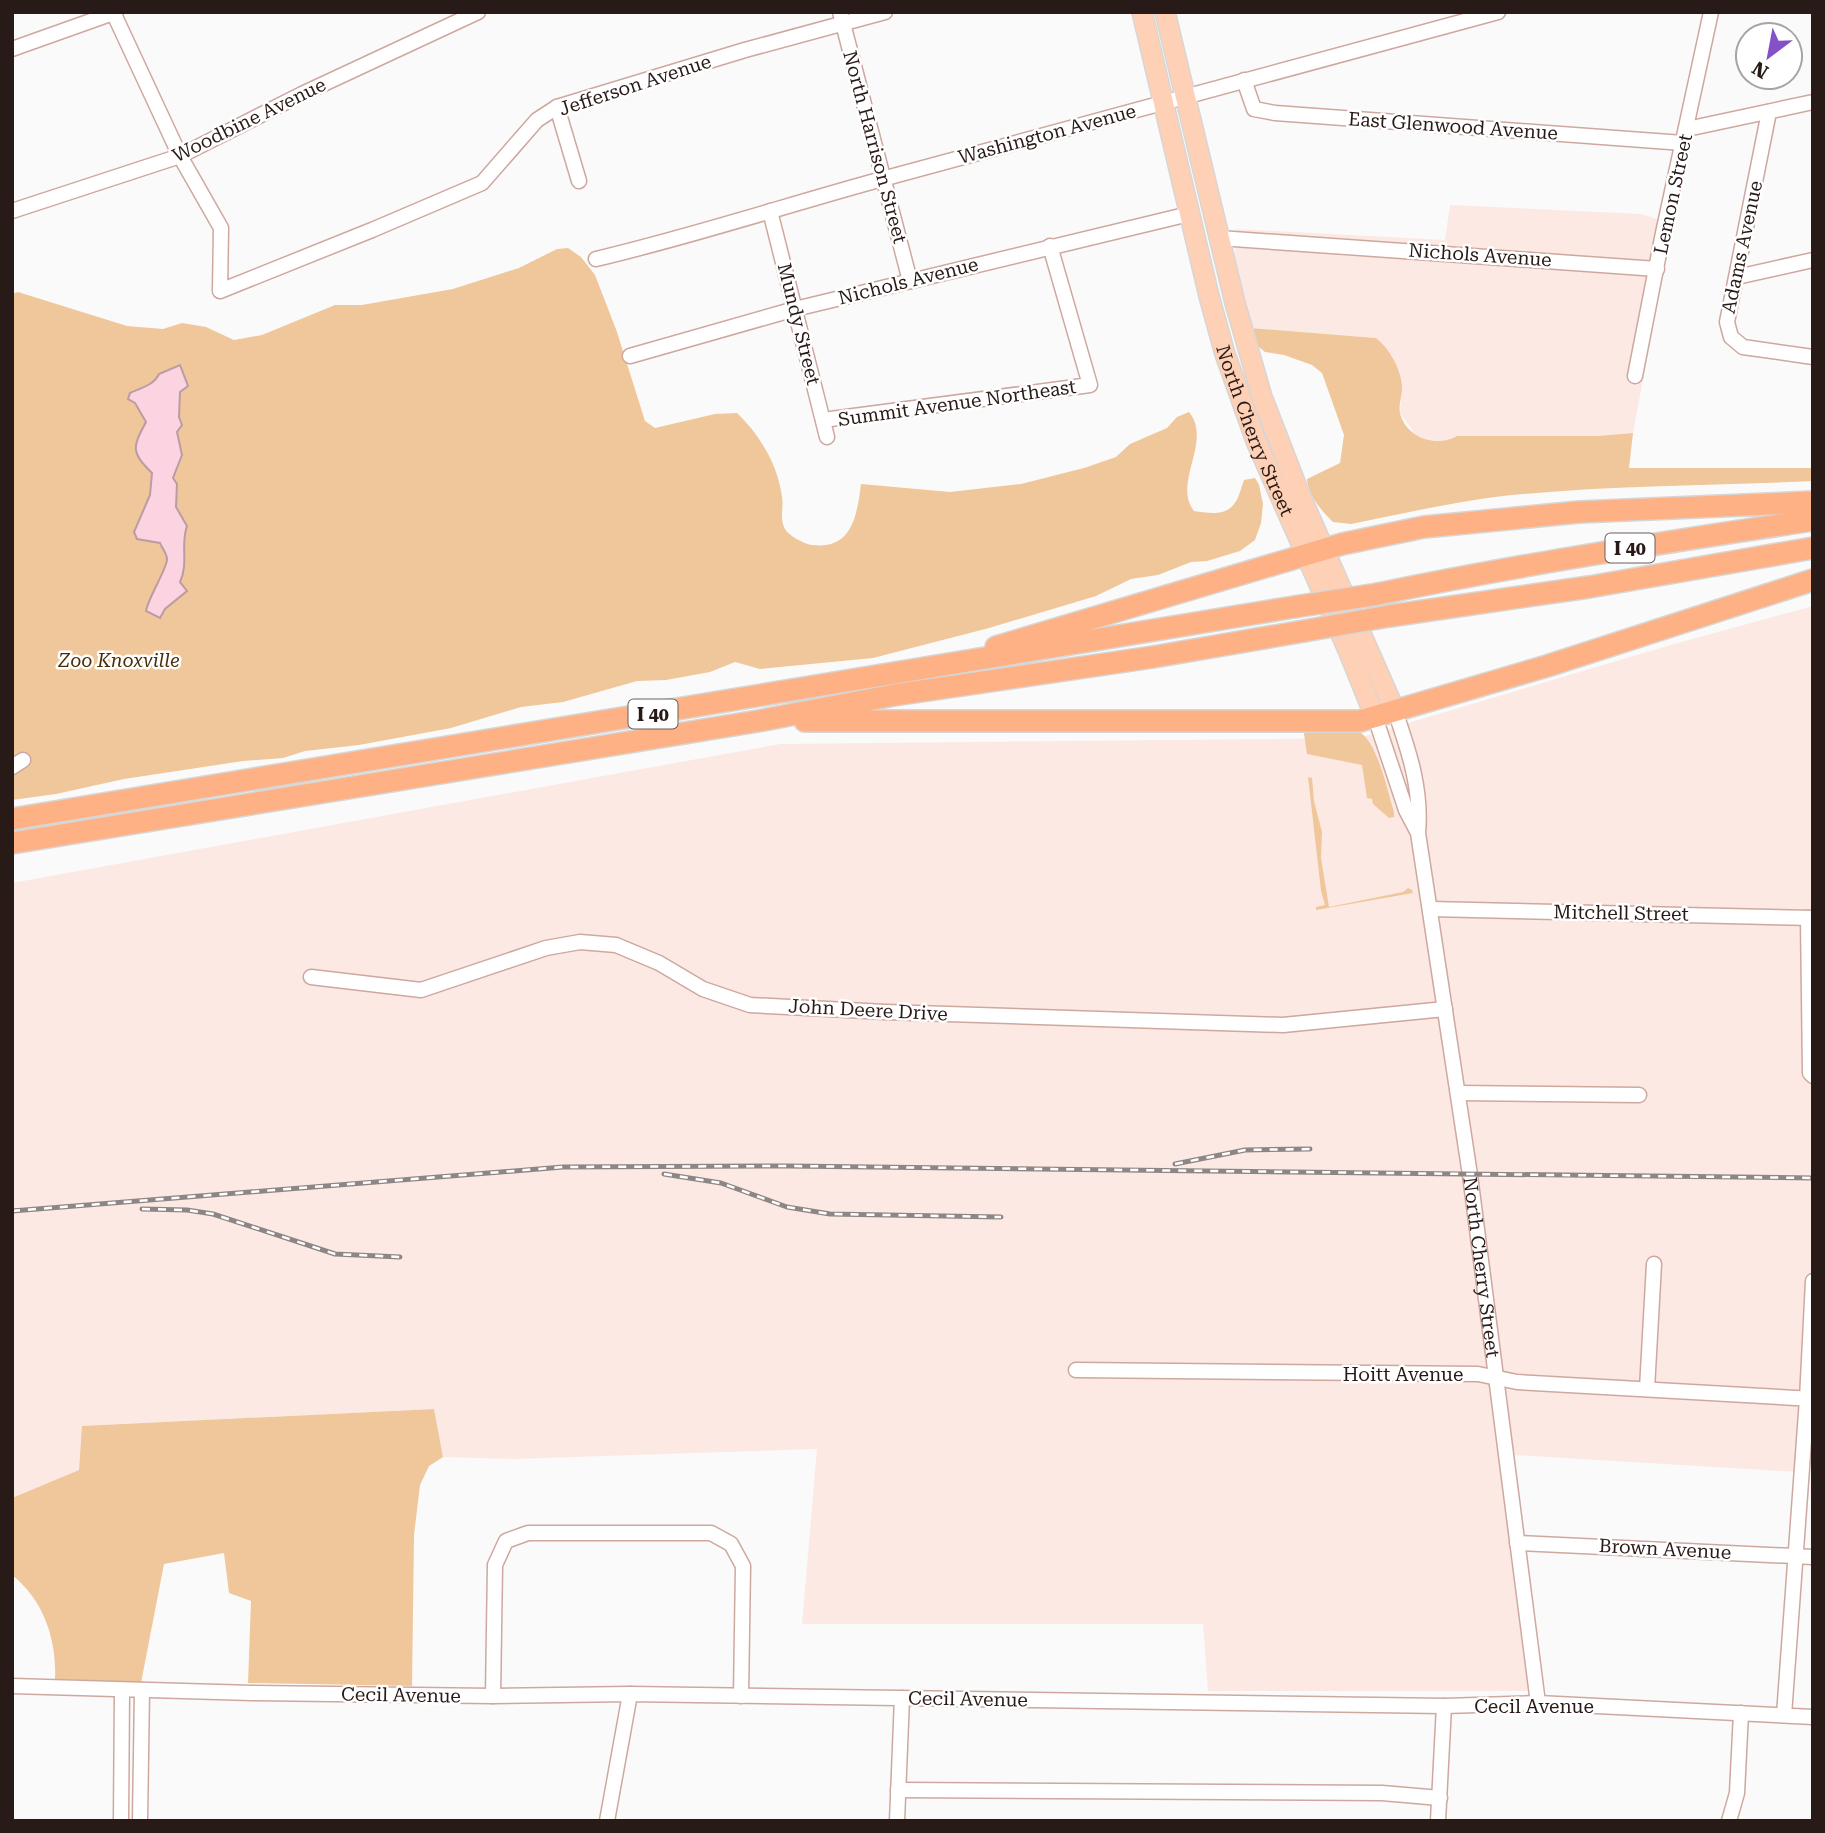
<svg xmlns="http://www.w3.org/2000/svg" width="1825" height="1833" font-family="'Roboto Serif',serif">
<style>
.built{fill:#fde9e4}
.green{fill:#efc79a}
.water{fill:#fbd3e1;stroke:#bc9ca4;stroke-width:2}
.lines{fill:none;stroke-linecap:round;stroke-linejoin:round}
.minor-casing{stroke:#cea89f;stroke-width:17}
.major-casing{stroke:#d8d6d5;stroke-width:22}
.highway-casing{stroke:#d8d6d5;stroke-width:24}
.minor{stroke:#fff;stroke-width:14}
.major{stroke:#fed0b5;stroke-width:19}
.highway{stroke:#fdb184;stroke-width:21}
.rail-casing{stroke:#8d8685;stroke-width:5}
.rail{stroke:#fff;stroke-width:2.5;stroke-dasharray:8;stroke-linecap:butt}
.highway-bridge-casing{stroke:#d8d6d5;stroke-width:24;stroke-linecap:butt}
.highway-bridge{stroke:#fdb184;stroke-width:21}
.labels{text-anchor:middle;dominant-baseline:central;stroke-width:5;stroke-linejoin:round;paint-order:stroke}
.shield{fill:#fff;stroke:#685f5d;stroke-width:2}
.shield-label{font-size:18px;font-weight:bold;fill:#281a17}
.street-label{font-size:19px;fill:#281a17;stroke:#fff}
.park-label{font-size:19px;font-style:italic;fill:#4b2e07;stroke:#fff}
</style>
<rect width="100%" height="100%" fill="#fafafa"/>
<!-- built -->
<path class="built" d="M1450 205 1641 214 1672 224 1633 433 1598 436H1457L1447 442 1432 441 1418 438 1400 413 1402 385 1376 338 1250 328 1234 259 1235 249 1241 246 1236 229 1445 240Z
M1813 606V1387L1798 1472 1499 1454 1531 1691H1208L1203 1624H802L817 1449 513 1459 443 1457 434 1409 83 1426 79 1470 12 1498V883L780 744 1358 738 1667 646Z"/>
<!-- green -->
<path class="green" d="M568 248 581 257 595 275 617 332 645 421 655 428 715 414 737 413C760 435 778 465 782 497 784 509 779 517 785 529 789 536 804 544 812 545 852 550 857 516 861 484L950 492 1021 484 1084 468 1116 457 1130 444 1167 428 1177 417 1189 412C1213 441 1172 483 1194 511 1209 513 1227 517 1236 501 1240 495 1241 487 1244 480L1255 478 1259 485 1263 504 1261 523 1255 540 1240 551 1207 561 1191 562 1158 575 1131 579 1096 596 989 628 873 658 760 669 735 662 710 672 666 680 637 681 563 702 521 707 451 728 359 745 305 751 283 758 243 761 124 779 56 794 12 800V294L18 292 127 326 163 329 182 323 206 327 234 340 262 335 335 305H362L453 289 519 268 557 249Z
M1250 328 1376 338C1390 349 1400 368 1402 385 1403 394 1398 404 1400 413 1406 438 1437 448 1457 436H1598L1633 433 1629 468H1813V481C1710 486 1606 485 1503 496 1452 502 1401 514 1351 524L1333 522C1321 510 1309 497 1307 479L1340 463 1344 435 1322 373 1312 365 1284 355 1265 352 1254 343Z
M1303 727C1318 728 1347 726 1359 732 1377 740 1388 793 1394 812V817L1389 818 1373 804 1372 799 1367 798 1362 765 1307 754Z
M1308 777 1312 778 1314 801 1322 832 1321 858 1329 907 1403 892 1408 888 1412 890 1413 893 1316 910V907L1325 905 1321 891Z
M434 1409 443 1457 429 1466 420 1485 414 1535 412 1686 248 1683 251 1601 229 1593 224 1553 164 1564 141 1683 55 1679C57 1641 44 1600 12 1575V1498L79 1470 82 1426Z"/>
<!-- water -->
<path class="water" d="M180 365 188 386 180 392 179 417 182 425 177 432 182 455 173 478 177 484 176 507 187 526C180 545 189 563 180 582L187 591 165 609 160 618 146 611C148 598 168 567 167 559 167 554 162 548 160 543L137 539 134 532 150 495 152 473C131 452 132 448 146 422L135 403 128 399 130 393C141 388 154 385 159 374Z"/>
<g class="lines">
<defs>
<g id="minor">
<path d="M113 12 180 156 221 228 220 291 372 230 482 183 537 120 557 107 745 50 885 12"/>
<path d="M840 12 910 281"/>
<path d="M12 49 116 12"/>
<path d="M1244 80 1254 109 1275 113 1683 143"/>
<path d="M557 107 579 181"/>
<path d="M1769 112 1727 322 1731 337 1743 347 1813 357"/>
<path d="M1687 129 1813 102"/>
<path d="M12 211 180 156 302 94 478 12"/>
<path d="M770 211 827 437"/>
<path d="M1219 238 1657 269"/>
<path d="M596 259C694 236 790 204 886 178 1090 121 1294 66 1498 12"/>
<path d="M1737 277 1813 260"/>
<path d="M630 356 795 309 1189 214"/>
<path d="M1635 376 1663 233 1711 12"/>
<path d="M823 420 1090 385 1050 246"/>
<path id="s1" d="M1395 711C1409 751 1422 790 1418 833L1470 1175 1538 1703"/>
<path d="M1375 717 1406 810 1417 831"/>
<path d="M12 767 23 760"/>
<path d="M1430 909 1813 918"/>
<path d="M1808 918 1810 1073 1813 1076"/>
<path d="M311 977 421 990 546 948 580 942 616 945 659 963 703 989 750 1005 885 1012 1283 1025 1445 1009"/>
<path d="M1458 1093 1639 1095"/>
<path d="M1076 1370 1478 1374 1517 1382 1813 1399"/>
<path d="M1647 1389 1654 1264"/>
<path d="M1517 1543 1813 1557"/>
<path d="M12 1686 252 1693 493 1696 630 1694 1444 1706 1538 1703 1813 1717"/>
<path d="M493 1696 495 1565 506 1541 528 1533H711L731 1544 743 1566 741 1696"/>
<path d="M1784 1715 1807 1399 1813 1281"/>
<path d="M898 1790 1382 1793 1440 1798"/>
<path d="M121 1821 122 1690"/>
<path d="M140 1821 142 1690"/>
<path d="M607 1821 630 1694"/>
<path d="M897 1821 902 1698"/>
<path d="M1438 1821 1444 1706"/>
<path d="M1729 1821 1737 1793 1741 1713"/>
</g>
<g id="major">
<path id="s2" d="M1142 12 1209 296 1225 354 1256 441 1348 650 1375 717"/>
<path d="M1165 12 1235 303 1262 397 1300 495 1395 711"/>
</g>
<path id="highway" d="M1378 594C1522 564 1667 542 1813 520
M1389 616 1589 587 1813 548
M996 647 1342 544 1424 527 1579 512 1813 502
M805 721H1360L1547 666 1813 580
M12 819 1294 607
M12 843 758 721 894 695 1153 657 1304 631"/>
</defs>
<!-- minor casing -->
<use href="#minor" class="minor-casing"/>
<!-- major casing -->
<use href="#major" class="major-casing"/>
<!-- highway casing -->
<use href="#highway" class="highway-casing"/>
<!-- minor -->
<use href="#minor" class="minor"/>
<!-- major -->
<use href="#major" class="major"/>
<!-- highway -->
<use href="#highway" class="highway"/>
<defs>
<path id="rail" d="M1175 1164 1245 1150 1310 1149
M664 1174 721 1183 787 1207 830 1214 1001 1217
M142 1209 187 1210 213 1214 335 1254 400 1257
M12 1211 563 1167 787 1166 1813 1178"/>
</defs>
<!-- rail casing -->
<use href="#rail" class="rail-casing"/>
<!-- rail -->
<use href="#rail" class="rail"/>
<defs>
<path id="highway-bridge" d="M1294 607 1378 594
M1304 631 1389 616"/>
</defs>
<!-- highway-bridge casing -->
<use href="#highway-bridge" class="highway-bridge-casing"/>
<!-- highway-bridge -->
<use href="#highway-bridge" class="highway-bridge"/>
</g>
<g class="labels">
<!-- shield labels -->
<g class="shield">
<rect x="1605.5" y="533.5" width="49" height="29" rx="5"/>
<rect x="628.5" y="699.5" width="49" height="29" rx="5"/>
</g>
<g class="shield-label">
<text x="1630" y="548">I 40</text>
<text x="653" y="714">I 40</text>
</g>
<!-- street labels -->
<g class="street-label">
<text transform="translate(635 85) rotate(-18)">Jefferson Avenue</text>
<text transform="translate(249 120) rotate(-26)">Woodbine Avenue</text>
<text transform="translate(1453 126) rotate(4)">East Glenwood Avenue</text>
<text transform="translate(1047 134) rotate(-15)">Washington Avenue</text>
<text transform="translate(875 147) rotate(75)">North Harrison Street</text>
<text transform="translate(1673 194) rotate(-78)">Lemon Street</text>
<text transform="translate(1742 247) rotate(-78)">Adams Avenue</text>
<text transform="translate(1480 255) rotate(4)">Nichols Avenue</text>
<text transform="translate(908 281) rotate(-14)">Nichols Avenue</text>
<text transform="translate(799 324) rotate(76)">Mundy Street</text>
<text transform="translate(957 403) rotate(-8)">Summit Avenue Northeast</text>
<text stroke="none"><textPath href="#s2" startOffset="434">North Cherry Street</textPath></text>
<text transform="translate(1621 913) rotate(1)">Mitchell Street</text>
<text transform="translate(868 1010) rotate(3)">John Deere Drive</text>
<text stroke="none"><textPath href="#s1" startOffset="564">North Cherry Street</textPath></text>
<text x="1403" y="1374">Hoitt Avenue</text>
<text transform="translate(1665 1549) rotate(3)">Brown Avenue</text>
<text transform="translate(401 1695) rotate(1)">Cecil Avenue</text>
<text transform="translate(968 1699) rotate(1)">Cecil Avenue</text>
<text x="1534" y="1706">Cecil Avenue</text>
</g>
<!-- park labels -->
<g class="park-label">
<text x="119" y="660">Zoo Knoxville</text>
</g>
</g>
<!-- border -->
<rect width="1825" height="1833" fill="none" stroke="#281a17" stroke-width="28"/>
<!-- north arrow -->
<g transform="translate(1769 56) rotate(212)"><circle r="33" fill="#ffffff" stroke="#a9a3a2" stroke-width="2"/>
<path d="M0-5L12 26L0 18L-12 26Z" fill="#8551c8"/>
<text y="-10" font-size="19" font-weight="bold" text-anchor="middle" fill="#281a17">N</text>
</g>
</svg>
